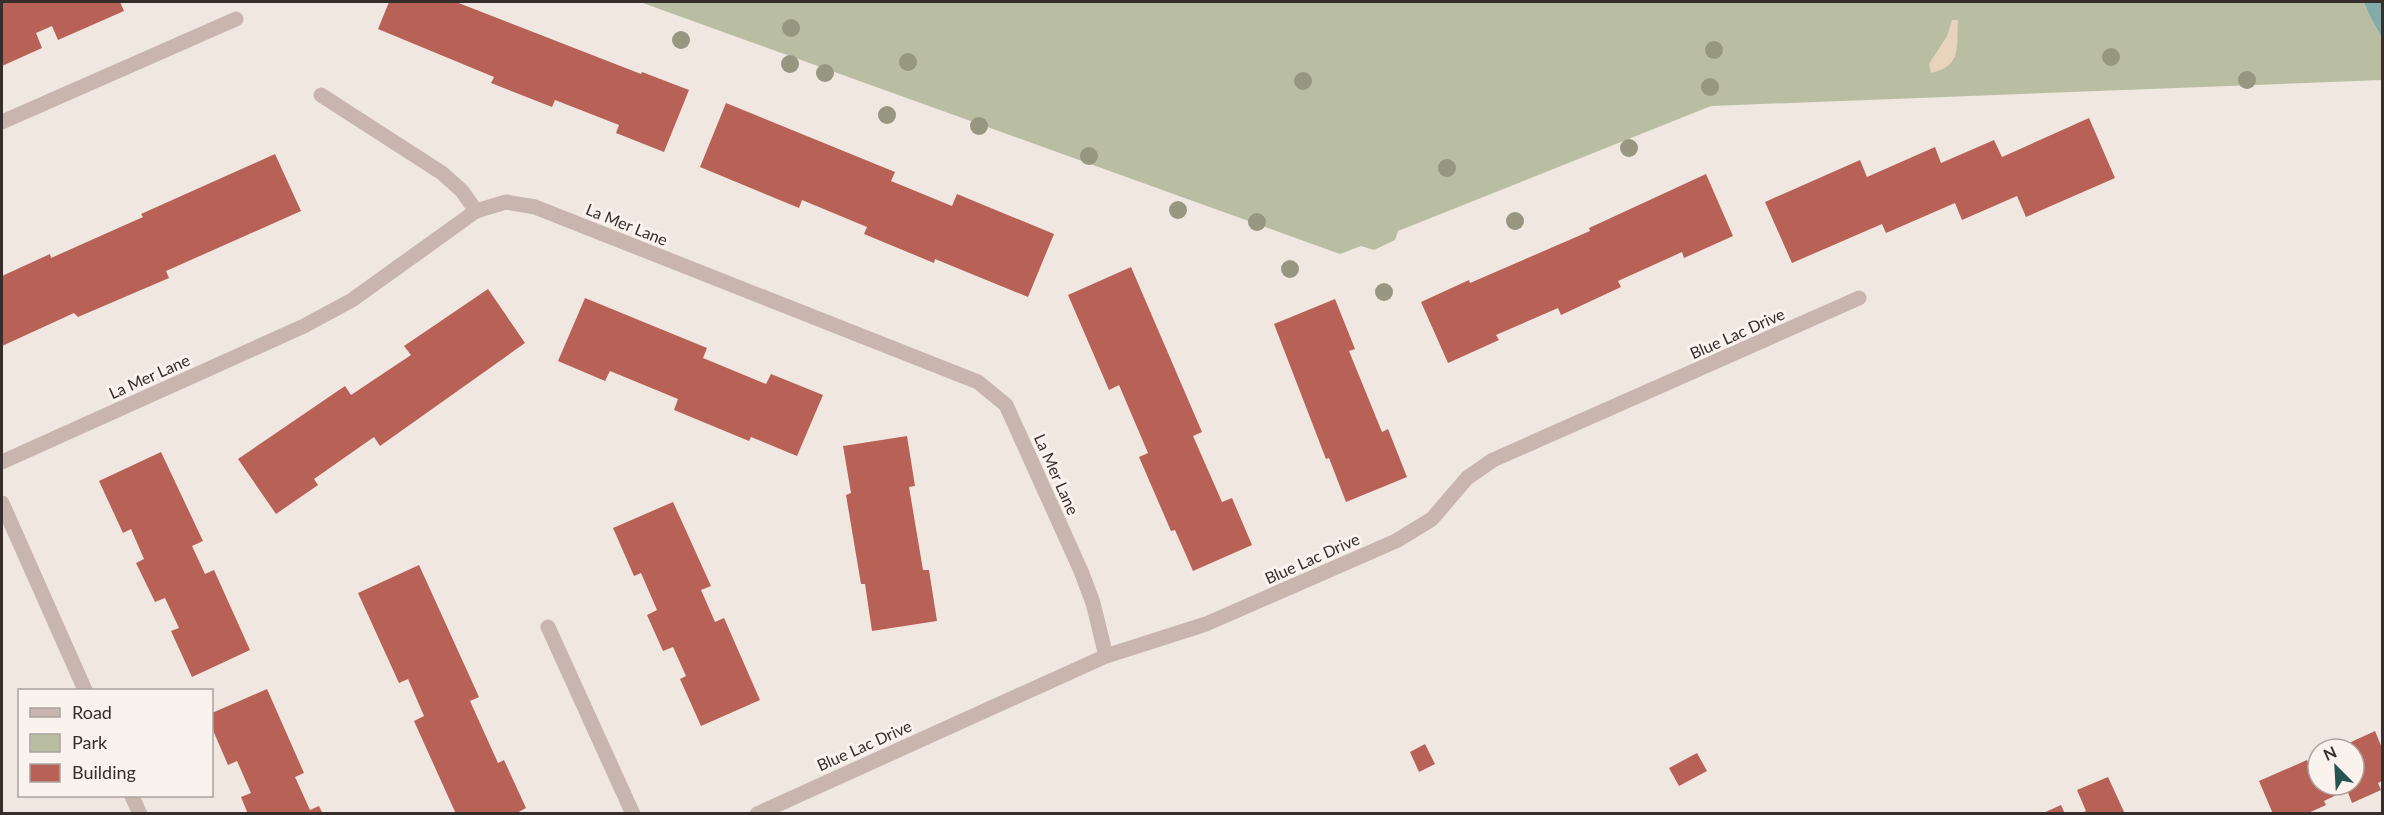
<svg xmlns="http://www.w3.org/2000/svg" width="2384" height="815" font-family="Lato,sans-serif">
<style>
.green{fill:#b9bea2}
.sand{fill:#e8d3bc}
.water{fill:#83aba7}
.building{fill:#b86157}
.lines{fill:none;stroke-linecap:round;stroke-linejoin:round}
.lane{stroke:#c8b6ae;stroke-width:15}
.street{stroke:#c8b6ae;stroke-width:15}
.tree{fill:#969681}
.labels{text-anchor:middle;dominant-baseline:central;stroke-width:6;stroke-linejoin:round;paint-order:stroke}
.street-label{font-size:16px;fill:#372d2b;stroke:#f9f2ed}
</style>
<rect width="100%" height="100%" fill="#f1e7e1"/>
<!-- green -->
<path class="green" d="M640 2H2382V80L1711 106 1398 231 1395 240 1374 250 1361 246 1340 254Z"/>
<!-- sand -->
<path class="sand" d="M1952 20H1958C1956 46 1963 66 1931 73L1929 64 1947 36Z"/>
<!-- water -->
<path class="water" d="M2364 2H2382V37L2371 18Z"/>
<!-- building -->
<path class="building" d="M2 2H120L124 11 58 40 52 26 36 33 42 48 2 66Z
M389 2H456L641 74 642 72 689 90 664 152 616 133 619 125 555 100 552 107 491 83 494 77 378 29Z
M726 103 895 172 891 181 952 206 957 194 1054 234 1028 297 935 259 934 263 864 234 867 227 802 200 799 208 700 167Z
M2089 118 2115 178 2026 217 2017 196 1962 220 1955 203 1886 233 1882 224 1792 263 1765 202 1860 160 1867 177 1935 147 1941 163 1994 140 2002 157Z
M275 154 301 211 166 271 169 278 78 317 74 313 2 346V276L50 254 51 258 143 217 141 214Z
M1706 174 1733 236 1684 258 1682 252 1618 281 1621 287 1561 315 1558 308 1496 335 1499 340 1448 363 1421 302 1469 280 1470 283 1590 231 1589 228Z
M1131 267 1202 432 1193 436 1222 502 1232 498 1252 545 1193 571 1175 530 1171 531 1139 457 1148 453 1119 385 1109 390 1068 295Z
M488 289 525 343 380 446 374 437 314 479 318 485 276 514 238 459 345 386 351 395 411 355 404 346Z
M585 298 707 348 703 358 766 384 771 374 823 395 797 456 751 437 749 441 674 410 678 399 610 371 605 381 558 361Z
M1335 299 1355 349 1349 351 1382 432 1388 429 1407 477 1346 502 1329 458 1326 459 1274 324Z
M907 436 915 486 909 487 923 570H929L937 621 872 631 865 584H861L846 495 851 493 843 446Z
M161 452 203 541 192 546 205 574 214 570 250 650 192 677 171 631 179 628 165 598 155 602 136 563 144 559 131 529 123 533 99 481Z
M673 502 711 586 701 590 715 622 724 618 760 700 701 726 680 679 686 676 673 647 663 651 647 615 657 610 641 573 634 576 613 528Z
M419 565 479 697 470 701 498 763 504 760 526 808 515 814H456L414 721 424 716 408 679 399 683 358 593Z
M267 689 304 773 295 777 310 810 319 806 323 814H248L241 797 251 793 237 761 228 765 212 728V713Z
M2375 731 2382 748V781L2378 783 2381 790 2352 803 2347 790 2324 801 2326 805 2306 814H2273L2259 781 2307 760 2316 779 2318 778V785H2354V749H2336Z
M1425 744 1435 764 1419 772 1410 752Z
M1697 753 1707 771 1679 786 1669 768Z
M2108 777 2125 814H2080L2086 811 2077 790Z
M2061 805 2065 814H2041Z"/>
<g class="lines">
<!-- lane -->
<path class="lane" d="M321 95 442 173 462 191 476 211
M2 122 236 19
M2 503 85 690
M132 796 140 814"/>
<!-- street -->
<path class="street" d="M2 462 304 326 352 300 476 211 506 202 535 207 978 382 1006 405 1081 571 1093 603 1106 656
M548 627 633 814
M757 814 1106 656 1206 624 1396 541 1432 519 1467 478 1493 460 1859 298"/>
</g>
<!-- trees -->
<g class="tree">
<circle cx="791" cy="28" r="9"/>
<circle cx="681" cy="40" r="9"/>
<circle cx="1714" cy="50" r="9"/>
<circle cx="2111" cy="57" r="9"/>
<circle cx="908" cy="62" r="9"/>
<circle cx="790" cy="64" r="9"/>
<circle cx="825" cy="73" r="9"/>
<circle cx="2247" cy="80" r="9"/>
<circle cx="1303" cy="81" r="9"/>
<circle cx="1710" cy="87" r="9"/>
<circle cx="887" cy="115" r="9"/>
<circle cx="979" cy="126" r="9"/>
<circle cx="1629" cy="148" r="9"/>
<circle cx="1089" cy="156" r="9"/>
<circle cx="1447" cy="168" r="9"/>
<circle cx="1178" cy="210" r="9"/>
<circle cx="1515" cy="221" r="9"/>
<circle cx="1257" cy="222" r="9"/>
<circle cx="1290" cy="269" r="9"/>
<circle cx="1384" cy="292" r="9"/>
</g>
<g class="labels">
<!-- street labels -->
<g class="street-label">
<text transform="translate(627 224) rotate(22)">La Mer Lane</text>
<text transform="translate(1737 333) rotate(-24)">Blue Lac Drive</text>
<text transform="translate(149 376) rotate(-24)">La Mer Lane</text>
<text transform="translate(1057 474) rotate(66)">La Mer Lane</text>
<text transform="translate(1312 558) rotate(-24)">Blue Lac Drive</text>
<text transform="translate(864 745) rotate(-24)">Blue Lac Drive</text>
</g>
</g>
<!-- border -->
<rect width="2384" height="815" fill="none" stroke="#372d2b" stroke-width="6"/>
<!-- legend -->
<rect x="18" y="689" width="195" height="108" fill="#f9f2ed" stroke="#aba39f" stroke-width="1.5"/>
<rect x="30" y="708" width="30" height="9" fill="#c8b6ae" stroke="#aba39f" stroke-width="1.5"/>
<text x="72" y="719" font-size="18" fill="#372d2b">Road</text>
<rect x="30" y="734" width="30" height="18" fill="#b9bea2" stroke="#aba39f" stroke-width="1.5"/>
<text x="72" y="749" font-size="18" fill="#372d2b">Park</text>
<rect x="30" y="764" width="30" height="18" fill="#b86157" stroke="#aba39f" stroke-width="1.5"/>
<text x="72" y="779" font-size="18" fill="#372d2b">Building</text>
<!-- north arrow -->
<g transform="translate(2336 767) rotate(336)"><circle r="28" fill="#f9f2ed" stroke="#aba39f" stroke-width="1.5"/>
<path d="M0-4.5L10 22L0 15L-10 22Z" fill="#255451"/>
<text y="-9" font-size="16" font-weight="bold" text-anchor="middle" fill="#372d2b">N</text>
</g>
</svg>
